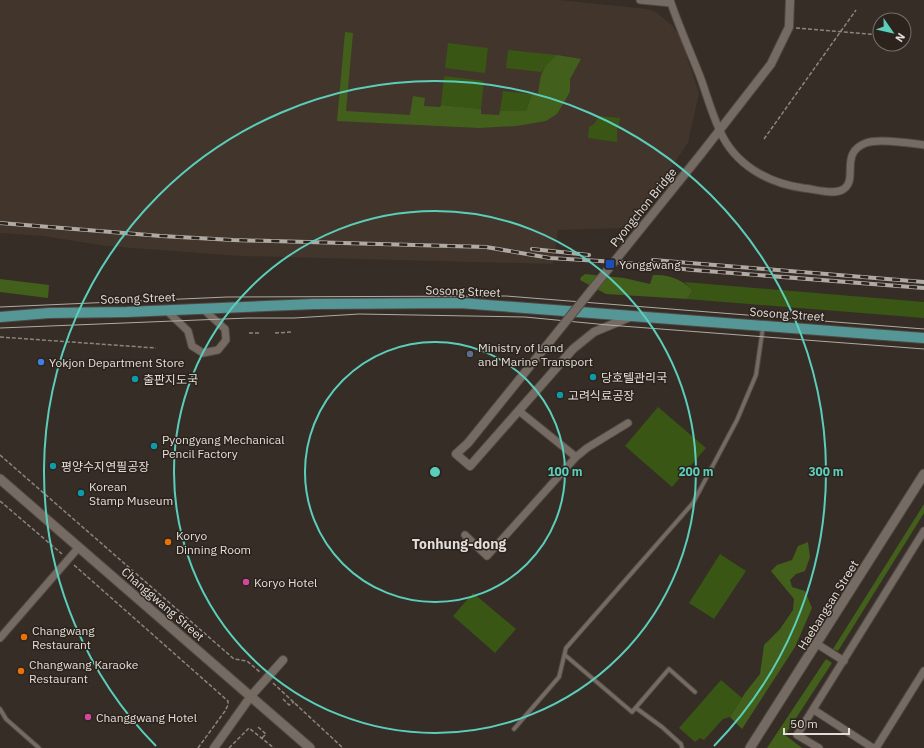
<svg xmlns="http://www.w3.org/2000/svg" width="924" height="748" font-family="'IBM Plex Sans','Noto Sans KR',sans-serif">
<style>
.built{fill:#42352b}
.green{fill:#3a5615}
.forest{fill:#42601b}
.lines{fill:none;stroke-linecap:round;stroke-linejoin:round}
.service-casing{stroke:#504944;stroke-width:5.5}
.minor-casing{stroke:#504944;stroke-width:9}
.tertiary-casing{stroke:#504944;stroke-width:10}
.secondary-casing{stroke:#504944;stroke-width:11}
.primary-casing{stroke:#504944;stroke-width:12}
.path{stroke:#8c857f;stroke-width:1.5;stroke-dasharray:4 2;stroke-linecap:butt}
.service{stroke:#756b63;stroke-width:3.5}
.minor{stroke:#756b63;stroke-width:7}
.tertiary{stroke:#756b63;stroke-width:8}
.secondary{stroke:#756b63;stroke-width:9}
.primary{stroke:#559797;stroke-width:10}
.tram{stroke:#b0aaa5;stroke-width:1}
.rail-casing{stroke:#b0aaa5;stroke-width:4}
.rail{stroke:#2b231c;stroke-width:2.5;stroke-dasharray:8;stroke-linecap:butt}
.tertiary-bridge-casing{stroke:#504944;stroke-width:10;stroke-linecap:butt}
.tertiary-bridge{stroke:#756b63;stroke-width:8}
.ring{fill:none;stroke:#5bcebb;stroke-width:2}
.transit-dot{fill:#1a4fb4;stroke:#2b231c;stroke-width:1.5}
.service-dot{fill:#5c6f8a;stroke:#2b231c;stroke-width:1.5}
.shop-dot{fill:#3f7fe0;stroke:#2b231c;stroke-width:1.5}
.culture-dot{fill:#0f9aa8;stroke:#2b231c;stroke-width:1.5}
.food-dot{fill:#e8710a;stroke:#2b231c;stroke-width:1.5}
.hotel-dot{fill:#d1479c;stroke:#2b231c;stroke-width:1.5}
.labels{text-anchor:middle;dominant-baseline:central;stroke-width:3;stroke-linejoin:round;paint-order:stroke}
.street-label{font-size:12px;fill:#e3ddd9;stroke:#2b231c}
.poi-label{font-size:12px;fill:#e3ddd9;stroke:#2b231c;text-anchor:start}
.quarter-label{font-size:14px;font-weight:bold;fill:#e3ddd9;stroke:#2b231c}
.centre{fill:#5bcebb;stroke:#2b231c;stroke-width:2}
.ring-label{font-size:12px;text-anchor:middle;font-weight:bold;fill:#5bcebb;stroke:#2b231c;stroke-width:3;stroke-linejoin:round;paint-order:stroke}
</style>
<rect width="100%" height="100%" fill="#352d26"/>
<!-- built -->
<path class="built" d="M0 0H559L648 9 656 12 673 26 681 39 699 93 688 143 629 228 558 230 553 264 240 256 106 246 43 236 0 233Z"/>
<!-- green -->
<path class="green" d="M448 43 488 48 485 73 445 68Z
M508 50 557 55 541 72 506 68Z
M444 76 484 81 481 109 441 105Z
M503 91 532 94 526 111H500Z
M599 116 620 118 619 125H617V142L588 138 589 127 594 124Z
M684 282 924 302V318L687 299 693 290Z
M658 407 706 448 672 487 625 446Z
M720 554 746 571 714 619 689 603Z
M473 593 516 629 495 653 453 616Z
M721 680 742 698 730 717 723 719 704 740 700 738 695 742 679 728Z"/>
<!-- forest -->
<path class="forest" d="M345 32 353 33 346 111 410 115 413 96 425 98 424 106 440 107 441 105 481 109V114L499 115 500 111H526L532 94 538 95C541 73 540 70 557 55L581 59 570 79V92L557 114 546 121 516 126 479 128 337 121Z
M585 274 624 278 650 284 653 275C669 274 682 280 693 290L687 299 606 294 580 280 581 277Z
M0 279 49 285 48 298 0 292Z
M924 504V513L838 651 833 649Z
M808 542 810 557 805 571 796 574 790 580 792 587 805 591 812 608 795 647 742 729 730 717 745 693 760 674 764 645 780 629 793 610 794 599 771 571 777 565 792 560 798 546Z
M826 659 832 663 785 735 802 748H767Z"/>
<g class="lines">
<defs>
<path id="service" d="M565 655 632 712 669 669 695 692
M636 708 662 727 681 744 682 748
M0 709 6 719 39 748
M514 729 559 677 566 648 693 503 737 420 756 375 763 327"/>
<path id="minor" d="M640 0 671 3
M670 0C679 27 691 53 701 79 707 96 712 114 720 131 735 165 768 183 803 188 814 189 832 195 842 190 860 181 838 153 866 143 879 138 910 143 924 145
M167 311 188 331 192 346 203 353 218 350 226 340 225 329 203 309
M519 411 576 457
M465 535 487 556 576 457 587 448 628 423
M0 638 79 547
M817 644 844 661
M814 710 873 748
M819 748 797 735 924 531
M876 748 924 671"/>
<path id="tertiary" d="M701 154 771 64 789 27 790 0
M468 443 456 454 470 466 573 349 594 332 630 317
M214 748 251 696 283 660"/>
<path id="secondary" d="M0 479 310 748
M750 748 924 474"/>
<path id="primary" d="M0 317 49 313 127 312 314 304 460 303 924 338"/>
</defs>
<!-- service casing -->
<use href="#service" class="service-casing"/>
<!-- minor casing -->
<use href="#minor" class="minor-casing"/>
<!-- tertiary casing -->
<use href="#tertiary" class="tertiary-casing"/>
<!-- secondary casing -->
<use href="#secondary" class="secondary-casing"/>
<!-- primary casing -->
<use href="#primary" class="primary-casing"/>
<!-- path -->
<path class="path" d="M899 20 900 15
M796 28 880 35
M764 139 856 10
M249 333H259
M275 333 292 332
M0 337 156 348
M0 455 234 659 247 661 261 673
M0 501 62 554
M74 565 228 701V705L225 711 198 748
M273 683 343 748
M283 699 289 705 294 702
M258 727 266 734 262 738
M229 748 249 728 274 748"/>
<!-- service -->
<use href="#service" class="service"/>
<!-- minor -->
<use href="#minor" class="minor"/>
<!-- tertiary -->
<use href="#tertiary" class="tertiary"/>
<!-- secondary -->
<use href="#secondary" class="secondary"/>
<!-- primary -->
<use href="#primary" class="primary"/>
<!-- tram -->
<path class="tram" d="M0 307 227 297 506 296 924 329
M0 328 248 318H294L359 314 525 317 608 325 924 349"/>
<defs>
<path id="rail" d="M0 223 161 236 233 240 486 247 550 258 617 262 693 270 924 288
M532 249 589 255
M653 260 924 282"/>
</defs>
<!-- rail casing -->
<use href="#rail" class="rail-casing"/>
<!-- rail -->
<use href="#rail" class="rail"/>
<defs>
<path id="tertiary-bridge" d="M468 443 701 154"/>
</defs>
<!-- tertiary-bridge casing -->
<use href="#tertiary-bridge" class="tertiary-bridge-casing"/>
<!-- tertiary-bridge -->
<use href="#tertiary-bridge" class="tertiary-bridge"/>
</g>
<!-- distance rings -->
<g class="ring">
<circle cx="435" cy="472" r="130"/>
<circle cx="435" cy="472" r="261"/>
<path d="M156 746A391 391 0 1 1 714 746"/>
</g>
<!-- markers -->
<rect class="transit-dot" x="605" y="259" width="10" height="10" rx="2"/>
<circle class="service-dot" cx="470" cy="354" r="4"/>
<circle class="shop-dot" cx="41" cy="362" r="4"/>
<g class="culture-dot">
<circle cx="593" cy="377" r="4"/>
<circle cx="135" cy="379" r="4"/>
<circle cx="560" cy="395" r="4"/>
<circle cx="154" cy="446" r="4"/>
<circle cx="53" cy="466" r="4"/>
<circle cx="81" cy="493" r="4"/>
</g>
<g class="food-dot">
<circle cx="168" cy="542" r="4"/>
<circle cx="24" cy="637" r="4"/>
<circle cx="21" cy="671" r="4"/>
</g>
<g class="hotel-dot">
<circle cx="246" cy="582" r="4"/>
<circle cx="88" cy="717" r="4"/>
</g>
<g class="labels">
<!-- street labels -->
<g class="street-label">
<text transform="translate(643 207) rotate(-51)">Pyongchon Bridge</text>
<text transform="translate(463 291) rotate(2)">Sosong Street</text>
<text transform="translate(138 298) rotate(-2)">Sosong Street</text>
<text transform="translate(787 314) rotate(4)">Sosong Street</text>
<text transform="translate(163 604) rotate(41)">Changgwang Street</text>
<text transform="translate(828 605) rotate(-58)">Haebangsan Street</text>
</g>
<!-- poi labels -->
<g class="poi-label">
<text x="619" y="264">Yonggwang</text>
<text x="478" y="347">Ministry of Land<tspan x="478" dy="14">and Marine Transport</tspan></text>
<text x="49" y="362">Yokjon Department Store</text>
<text x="601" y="377">당호텔관리국</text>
<text x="143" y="379">출판지도국</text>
<text x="568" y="395">고려식료공장</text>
<text x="162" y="439">Pyongyang Mechanical<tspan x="162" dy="14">Pencil Factory</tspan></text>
<text x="61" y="466">평양수지연필공장</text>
<text x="89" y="486">Korean<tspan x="89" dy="14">Stamp Museum</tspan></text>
<text x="176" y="535">Koryo<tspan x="176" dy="14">Dinning Room</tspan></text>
<text x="254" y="582">Koryo Hotel</text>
<text x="32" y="630">Changwang<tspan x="32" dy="14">Restaurant</tspan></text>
<text x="29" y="664">Changwang Karaoke<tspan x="29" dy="14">Restaurant</tspan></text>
<text x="96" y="717">Changgwang Hotel</text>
</g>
<!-- quarter labels -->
<g class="quarter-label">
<text x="459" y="544">Tonhung-dong</text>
</g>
</g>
<circle cx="435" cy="472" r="6" class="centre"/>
<g class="ring-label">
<text x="565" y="476">100 m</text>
<text x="696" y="476">200 m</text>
<text x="826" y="476">300 m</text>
</g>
<!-- north arrow -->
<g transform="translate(892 32) rotate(124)"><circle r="19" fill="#2b231c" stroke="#756d68"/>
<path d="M0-3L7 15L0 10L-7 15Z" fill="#5bcebb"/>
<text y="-6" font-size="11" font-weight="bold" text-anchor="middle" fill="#e3ddd9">N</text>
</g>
<!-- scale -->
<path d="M784 728v6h65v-6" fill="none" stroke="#e3ddd9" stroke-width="2"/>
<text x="790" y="728" font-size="12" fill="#e3ddd9" stroke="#2b231c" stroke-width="3" paint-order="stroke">50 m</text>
</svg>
